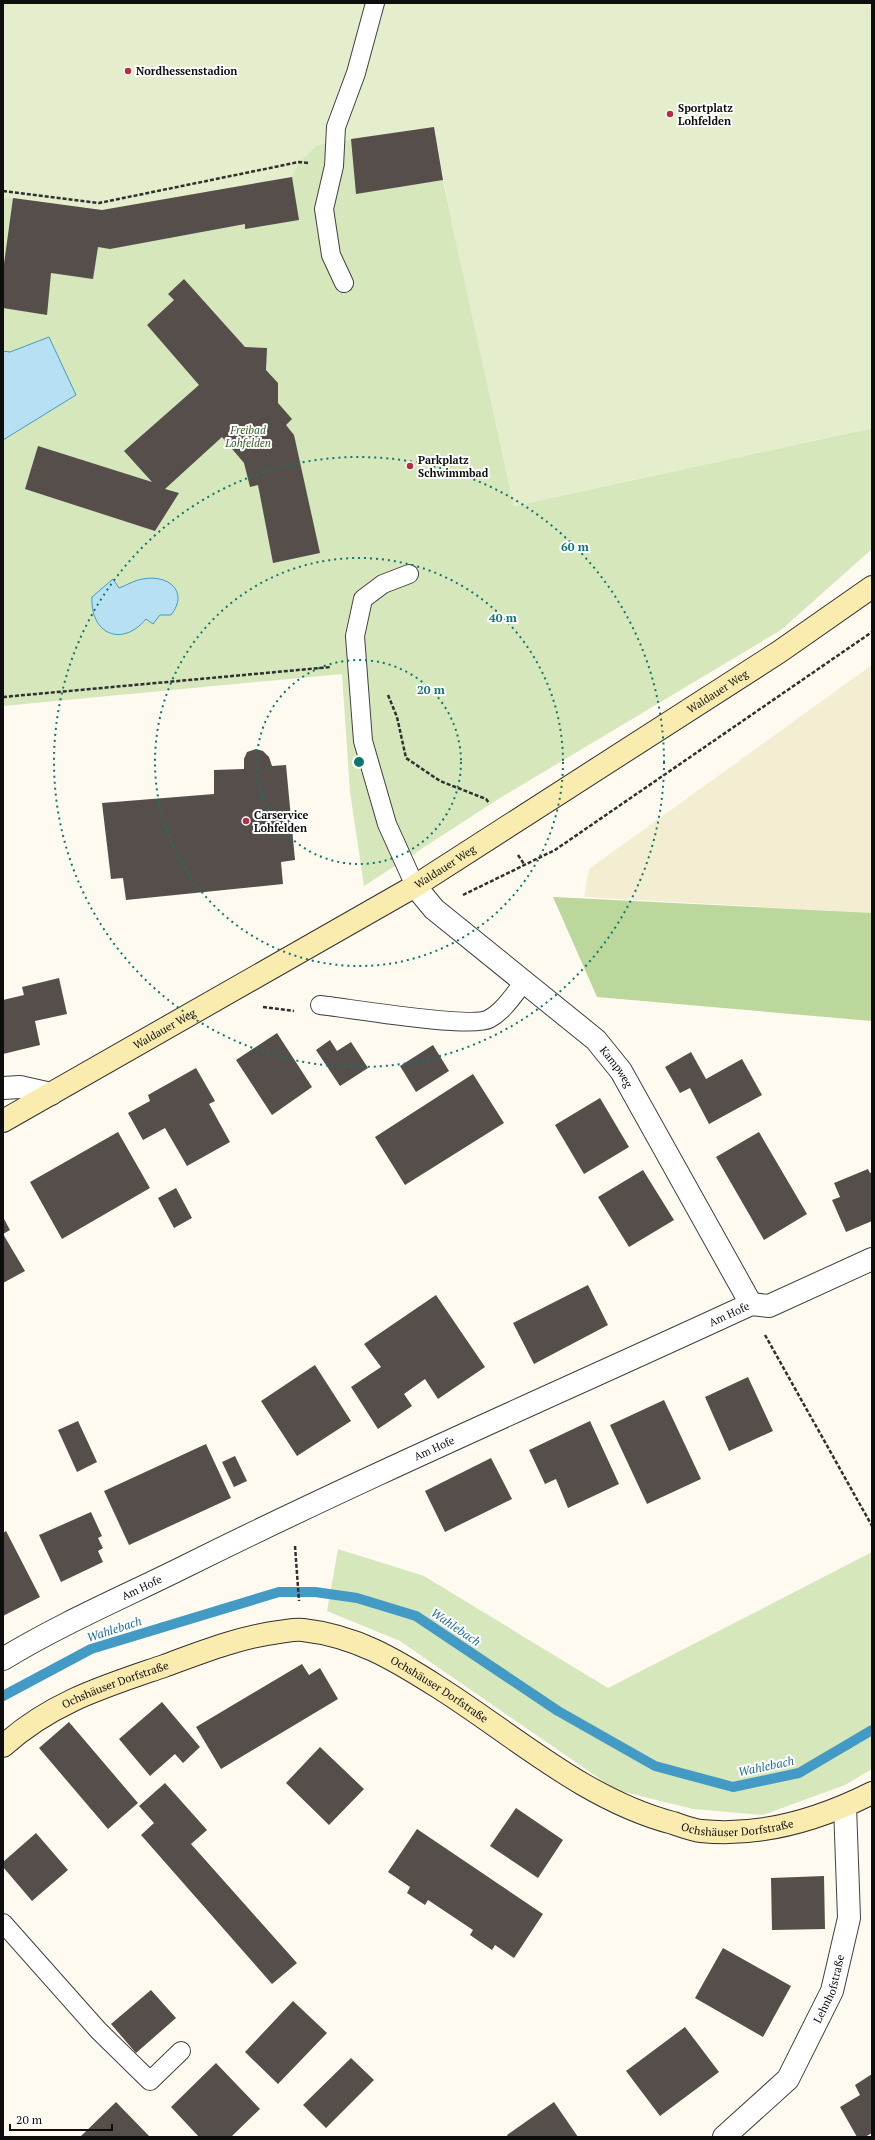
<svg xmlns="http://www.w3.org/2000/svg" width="875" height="2140" font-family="'PT Serif',serif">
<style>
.farmland{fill:#f3edd1}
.green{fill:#d5e7bb}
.forest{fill:#bbd79b}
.pitch{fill:#e5eecc}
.water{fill:#b7e1f3;stroke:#439bc5}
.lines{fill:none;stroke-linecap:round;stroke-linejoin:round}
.stream{stroke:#439bc5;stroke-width:10}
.building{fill:#564e4b}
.lane-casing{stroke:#414141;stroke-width:20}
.street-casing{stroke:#414141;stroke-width:24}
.secondary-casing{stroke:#303030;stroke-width:24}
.path{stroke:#303030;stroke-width:2.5;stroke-dasharray:4 2;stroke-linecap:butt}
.lane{stroke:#fff;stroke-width:18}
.street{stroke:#fff;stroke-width:22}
.secondary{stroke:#faecaf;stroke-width:22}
.ring{fill:none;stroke:#0f766e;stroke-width:2;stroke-dasharray:2 4}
.poi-dot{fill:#b62e3f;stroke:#fff;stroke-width:1.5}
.labels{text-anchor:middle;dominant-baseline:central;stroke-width:4;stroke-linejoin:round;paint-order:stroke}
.poi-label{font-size:11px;font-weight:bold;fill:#0e0e0e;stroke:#fff;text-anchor:start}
.park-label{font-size:11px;font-style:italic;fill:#346222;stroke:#fff}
.street-label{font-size:11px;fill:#0e0e0e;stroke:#fff}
.water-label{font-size:12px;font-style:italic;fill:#1e6d99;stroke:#fff}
.centre{fill:#0f766e;stroke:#fff;stroke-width:2}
.ring-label{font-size:12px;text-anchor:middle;font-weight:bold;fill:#0f766e;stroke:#fff;stroke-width:4;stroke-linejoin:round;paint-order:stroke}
</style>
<rect width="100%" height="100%" fill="#fefaf0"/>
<!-- farmland -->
<path class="farmland" d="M872 665V913L584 897 589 869Z"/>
<!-- green -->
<path class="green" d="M434 127 443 180 514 506 872 428V549L781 630 500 798 364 886 350 792 342 674 3 706V197L102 210 299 162 317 145Z
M338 1549 424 1576 608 1688 872 1552V1769L845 1785 763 1815 693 1809 616 1790 400 1641 327 1611Z"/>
<!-- forest -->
<path class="forest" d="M553 897 872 913V1021L597 997Z"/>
<!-- pitch -->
<path class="pitch" d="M3 3H872V428L514 506 452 225 434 127 317 145 299 162 292 177 102 210 3 197Z"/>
<!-- water -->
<path class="water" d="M49 337 76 395 3 440V351L10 352Z
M113 579 119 588C127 585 135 580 143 579 167 574 190 591 171 615H160L153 624 146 619C122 648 90 634 92 597Z"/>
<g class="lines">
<!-- stream -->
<path class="stream" d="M3 1696 91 1649 279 1592H315L357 1598 416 1616 558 1711 655 1766 733 1787 799 1773 872 1730"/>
</g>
<!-- building -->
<path class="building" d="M434 127 443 180 356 194 351 139Z
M292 177 299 220 245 229V224L110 249 98 247 93 279 51 273 47 315 3 308V271L13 198 102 210Z
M184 279 245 347 267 348 266 370 278 383V403L292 419 286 425 294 435 320 553 273 563 258 485 250 487 244 463 222 437 165 489 179 493 155 531 25 489 38 446 152 482 124 451 199 385 147 325 174 300 168 294Z
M256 749 263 751 269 757 272 766 286 765 295 860 281 862 283 884 126 900 123 878 111 879 102 803 214 794V770L244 769V759L247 752Z
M59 978 67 1014 35 1021 40 1045 3 1054V1000L24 995 22 987Z
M277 1033 312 1087 272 1115 236 1060Z
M330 1040 337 1051 351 1042 368 1068 340 1086 316 1050Z
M433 1045 449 1071 416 1092 400 1066Z
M691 1052 706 1079 742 1059 762 1095 709 1124 690 1088 680 1093 665 1067Z
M196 1068 215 1101 209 1104 230 1142 187 1166 165 1128 143 1140 128 1113 150 1101 148 1095Z
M473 1074 504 1123 405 1185 375 1137Z
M600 1098 629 1147 584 1174 555 1125Z
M118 1132 150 1188 62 1239 30 1182Z
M759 1132 807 1214 764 1240 716 1157Z
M868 1169 870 1173 872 1172V1221L846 1232 832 1200 840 1197 834 1183Z
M643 1170 674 1220 629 1247 598 1197Z
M176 1188 192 1218 174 1228 158 1198Z
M3 1217 10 1230 3 1234Z
M3 1234 25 1271 3 1283Z
M588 1285 608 1325 534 1364 513 1323Z
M436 1295 485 1367 438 1399 425 1379 404 1394 412 1406 378 1429 351 1387 381 1367 364 1344Z
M315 1365 351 1421 297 1456 261 1401Z
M748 1377 773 1431 729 1451 705 1397Z
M664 1400 701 1479 647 1504 610 1425Z
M78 1421 97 1462 77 1472 58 1430Z
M590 1421 619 1484 568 1508 556 1479 545 1484 529 1450Z
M206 1444 231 1498 129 1545 104 1491Z
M235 1456 247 1481 234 1487 222 1462Z
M491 1458 512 1499 445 1532 425 1491Z
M91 1512 102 1536 98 1538 103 1548 98 1551 103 1562 61 1582 39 1535Z
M6 1531 40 1597 3 1616V1533Z
M302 1664 309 1675 320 1668 338 1699 221 1769 196 1727Z
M162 1702 200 1747 183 1763 175 1754 150 1776 119 1739Z
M69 1722 138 1803 108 1829 39 1748Z
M320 1747 364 1789 329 1825 286 1783Z
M165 1783 207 1830 191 1844 297 1963 272 1984 141 1835 154 1823 139 1806Z
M516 1808 563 1840 538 1878 490 1846Z
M417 1829 543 1914 514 1958 495 1945 492 1950 470 1935 473 1930 428 1900 425 1905 407 1893 410 1887 388 1872Z
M36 1833 68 1870 32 1901 3 1867V1862Z
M824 1876 825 1929 772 1930 771 1878Z
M723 1948 791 1986 763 2037 695 1998Z
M151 1990 176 2018 136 2053 111 2024Z
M293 2001 327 2033 278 2084 245 2052Z
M685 2027 719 2072 660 2116 626 2071Z
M351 2058 374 2080 326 2128 303 2105Z
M216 2063 260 2109 231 2137H199L171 2107Z
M872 2074V2133L865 2137H857L840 2107 860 2095 855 2085Z
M116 2102 150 2137H80Z
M554 2102 578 2137H508L507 2135Z"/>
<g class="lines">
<defs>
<path id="lane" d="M344 283 331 255 324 209 334 166 336 127 356 73 375 3
M409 574 383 584 363 599 355 636 363 741 387 824 415 886
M320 1005C348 1008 471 1029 489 1019 504 1011 514 994 524 982
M3 1923 98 2030 150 2081 181 2051"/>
<g id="street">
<path id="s1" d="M415 886 434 909 596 1040 621 1071 751 1304"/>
<path d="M3 1088 20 1087 51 1094"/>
<path id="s2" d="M3 1659C62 1623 126 1596 188 1565 373 1473 563 1391 751 1304L769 1306 872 1259"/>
<path id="s3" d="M724 2137 788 2079 832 1991 849 1918 845 1806"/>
</g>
<g id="secondary">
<path id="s4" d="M3 1121 415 886 779 652 872 587"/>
<path id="s5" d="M3 1746C52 1702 103 1687 164 1666 202 1652 240 1637 279 1632 287 1631 295 1629 303 1630 356 1636 394 1659 438 1687 514 1735 585 1800 673 1823 682 1826 692 1830 701 1831 760 1837 820 1819 872 1793"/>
</g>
</defs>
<!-- lane casing -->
<use href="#lane" class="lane-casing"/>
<!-- street casing -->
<use href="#street" class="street-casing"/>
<!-- secondary casing -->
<use href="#secondary" class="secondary-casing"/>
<!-- path -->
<path class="path" d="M3 191 99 203 299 162 308 163
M388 695 397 717 406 758 440 781 486 799 489 803
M3 697 331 667
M518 855 524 864
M463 895 555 850 872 632
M263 1007 294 1011
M765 1335 872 1526
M295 1546 299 1601"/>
<!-- lane -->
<use href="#lane" class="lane"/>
<!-- street -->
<use href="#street" class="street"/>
<!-- secondary -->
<use href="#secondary" class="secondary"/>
</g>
<!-- distance rings -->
<g class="ring">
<circle cx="359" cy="762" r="102"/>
<circle cx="359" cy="762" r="204"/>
<circle cx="359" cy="762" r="305"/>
</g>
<!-- markers -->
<g class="poi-dot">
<circle cx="128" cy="71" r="4"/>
<circle cx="670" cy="114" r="4"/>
<circle cx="410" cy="466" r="4"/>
<circle cx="246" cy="821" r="4"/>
</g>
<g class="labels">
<!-- poi labels -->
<g class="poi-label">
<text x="136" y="71">Nordhessenstadion</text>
<text x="678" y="108">Sportplatz<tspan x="678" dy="13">Lohfelden</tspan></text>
<text x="418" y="460">Parkplatz<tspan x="418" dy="13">Schwimmbad</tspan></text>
<text x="254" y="815">Carservice<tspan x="254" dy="13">Lohfelden</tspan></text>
</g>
<!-- park labels -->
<g class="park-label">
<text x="248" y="430">Freibad<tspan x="248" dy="13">Lohfelden</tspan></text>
</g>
<!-- street labels -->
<g class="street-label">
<text stroke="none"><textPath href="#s4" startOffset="834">Waldauer Weg</textPath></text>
<text stroke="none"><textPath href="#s4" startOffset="510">Waldauer Weg</textPath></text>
<text stroke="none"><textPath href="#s4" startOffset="186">Waldauer Weg</textPath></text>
<text stroke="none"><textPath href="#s1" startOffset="272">Kampweg</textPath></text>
<text stroke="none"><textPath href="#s2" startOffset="804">Am Hofe</textPath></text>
<text stroke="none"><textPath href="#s2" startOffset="480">Am Hofe</textPath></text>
<text stroke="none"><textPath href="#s2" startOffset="156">Am Hofe</textPath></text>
<text stroke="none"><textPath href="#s5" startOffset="129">Ochshäuser Dorfstraße</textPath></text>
<text stroke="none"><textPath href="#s5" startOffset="476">Ochshäuser Dorfstraße</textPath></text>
<text stroke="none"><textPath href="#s5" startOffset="812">Ochshäuser Dorfstraße</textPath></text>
<text stroke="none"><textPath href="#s3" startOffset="186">Lehnhofstraße</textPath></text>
</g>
<!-- water labels -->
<g class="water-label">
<text transform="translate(456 1627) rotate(34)">Wahlebach</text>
<text transform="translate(114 1629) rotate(-18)">Wahlebach</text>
<text transform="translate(766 1766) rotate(-12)">Wahlebach</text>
</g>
</g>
<circle cx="359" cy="762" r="6" class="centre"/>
<g class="ring-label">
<text x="575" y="551">60 m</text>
<text x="503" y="622">40 m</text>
<text x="431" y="694">20 m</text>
</g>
<!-- border -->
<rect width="875" height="2140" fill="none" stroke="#0e0e0e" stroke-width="8"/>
<!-- scale -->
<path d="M10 2124v6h102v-6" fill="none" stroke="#0e0e0e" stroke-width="2"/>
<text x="16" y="2124" font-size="12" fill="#0e0e0e" stroke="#ffffff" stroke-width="3" paint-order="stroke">20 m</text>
</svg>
